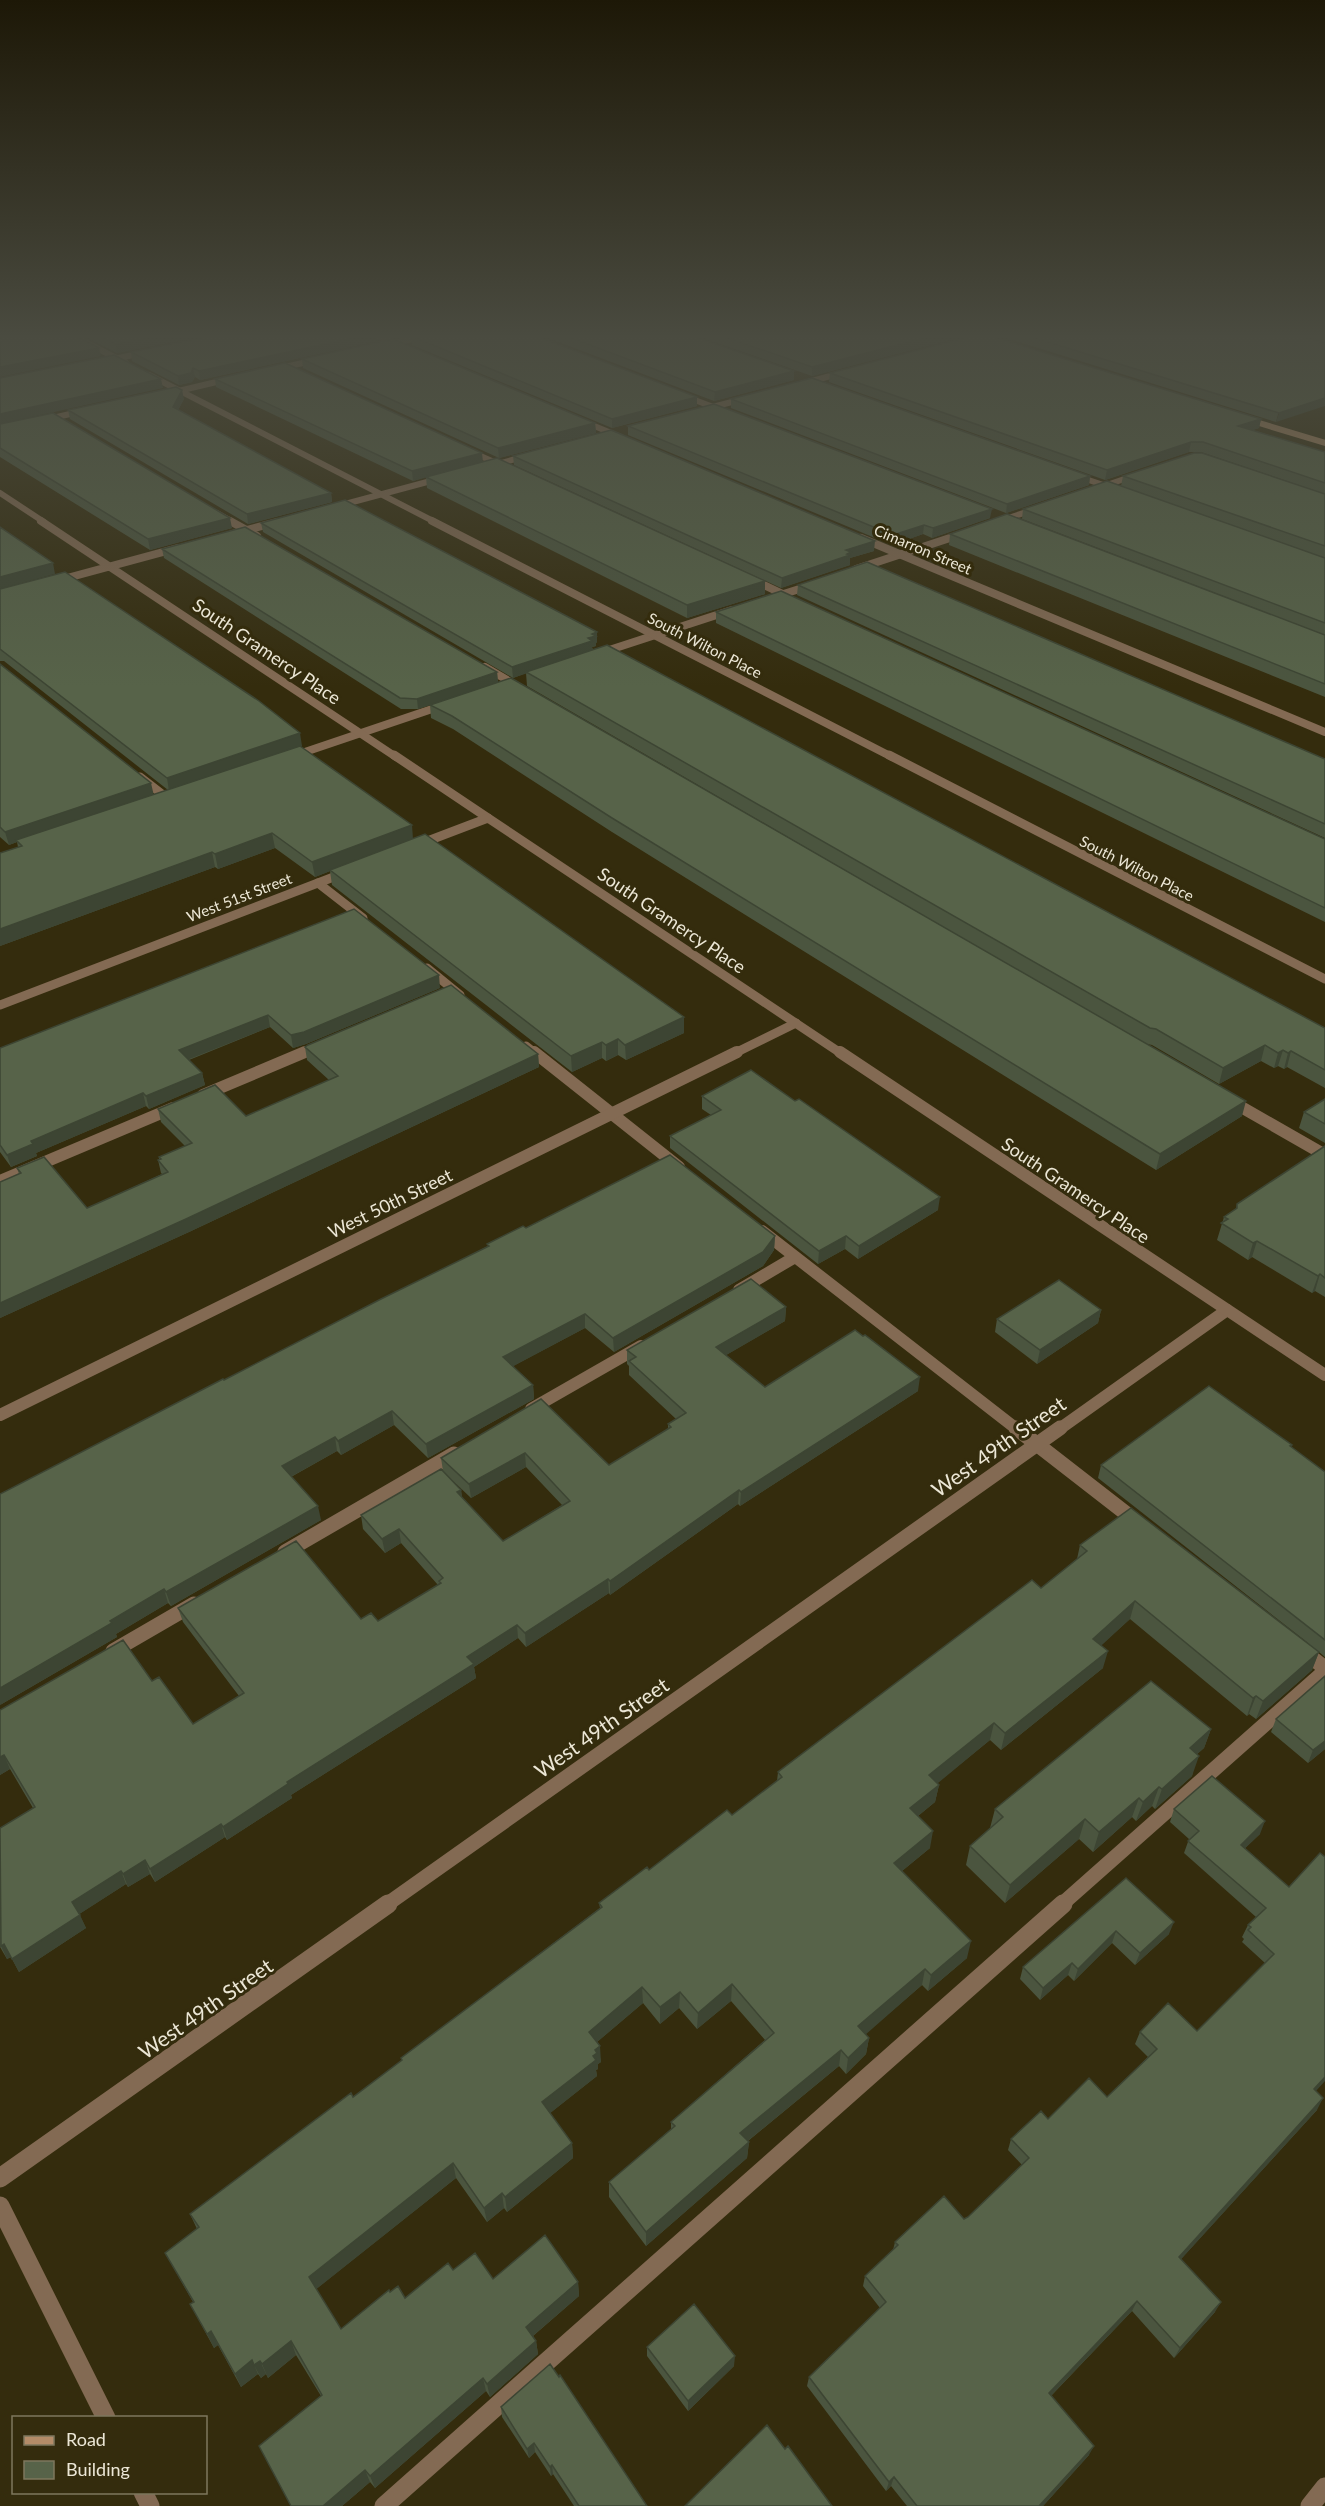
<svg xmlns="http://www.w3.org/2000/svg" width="1325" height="2506" font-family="Lato,sans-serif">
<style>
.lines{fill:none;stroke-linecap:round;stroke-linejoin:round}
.service-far5{stroke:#836a53;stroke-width:6}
.service-far4{stroke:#836a53;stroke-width:8}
.service-far3{stroke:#836a53;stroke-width:9}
.service-far2{stroke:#836a53;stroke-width:12}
.service-far1{stroke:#836a53;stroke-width:15}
.service{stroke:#836a53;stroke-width:19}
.minor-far5{stroke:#836a53;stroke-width:6}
.minor-far4{stroke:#836a53;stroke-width:8}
.minor-far3{stroke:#836a53;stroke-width:9}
.minor-far2{stroke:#836a53;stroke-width:12}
.minor-far1{stroke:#836a53;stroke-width:15}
.minor{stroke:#836a53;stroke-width:19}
.tertiary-far3{stroke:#836a53;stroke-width:6}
.tertiary-far2{stroke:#836a53;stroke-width:9}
.tertiary-far1{stroke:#836a53;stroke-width:12}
.tertiary{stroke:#836a53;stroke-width:19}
.secondary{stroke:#b48c68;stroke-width:6}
.wall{fill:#4b553f;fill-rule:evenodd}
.shaded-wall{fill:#3d4533}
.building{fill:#576349;stroke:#3d4533;stroke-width:1.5}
.labels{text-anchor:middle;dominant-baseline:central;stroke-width:6;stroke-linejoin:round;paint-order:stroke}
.far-street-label{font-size:15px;fill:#ece7d6;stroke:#342c0d}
.street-label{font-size:18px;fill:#ece7d6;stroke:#342c0d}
.near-street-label{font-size:21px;fill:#ece7d6;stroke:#342c0d}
</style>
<rect width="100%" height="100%" fill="#342c0d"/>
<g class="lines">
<!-- service-far5 -->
<path class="service-far5" d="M384 345 427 336
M275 369 317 360
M170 393 229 379
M684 396 724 411
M44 420 83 411
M467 450 503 466
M1098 488 1136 475
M217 513 233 522
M999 521 1036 509"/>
<!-- service-far4 -->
<path class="service-far4" d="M230 521 257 536
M856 569 965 533
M751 579 787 596
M771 598 812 585
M597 654 732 610
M485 667 519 687
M293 756 444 705"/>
<!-- service-far3 -->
<path class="service-far3" d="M140 777 167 798
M318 883 363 918
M427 968 460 995
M526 1046 536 1054
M301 1054 320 1046"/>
<!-- service-far2 -->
<path class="service-far2" d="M534 1052 679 1167
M203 1095 305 1052
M1229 1100 1325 1155
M0 1181 173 1108
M762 1231 1018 1430
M739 1290 795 1257
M531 1409 641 1346"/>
<!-- service-far1 -->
<path class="service-far1" d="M1016 1428 1137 1522
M285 1552 454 1454
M1302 1650 1325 1668
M113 1651 194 1604
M1061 1905 1325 1671"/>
<!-- service -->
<path class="service" d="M384 2506 1063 1904"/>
<!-- minor-far5 -->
<path class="minor-far5" d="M73 336 126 363
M378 336 402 346
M149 375 435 522
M801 384 845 372
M705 409 747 398
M582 421 621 437
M491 466 529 455
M1074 475 1115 489
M0 493 44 522
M334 507 442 478"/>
<!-- minor-far4 -->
<path class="minor-far4" d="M41 521 396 757
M432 521 892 757
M232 534 277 522
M861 538 1325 732
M56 581 178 548"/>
<!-- minor-far3 -->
<path class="minor-far3" d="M394 755 488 818
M889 755 1325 979
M733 1054 796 1023"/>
<!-- minor-far2 -->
<path class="minor-far2" d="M0 1415 737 1052
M1058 1430 1227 1310"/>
<!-- minor-far1 -->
<path class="minor-far1" d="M386 1905 1060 1428"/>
<!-- minor -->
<path class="minor" d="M0 2178 388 1904
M0 2206 106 2418
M143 2492 150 2506"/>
<!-- tertiary-far3 -->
<path class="tertiary-far3" d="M105 361 147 352"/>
<!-- tertiary-far2 -->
<path class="tertiary-far2" d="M417 845 488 818 842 1054
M0 1005 344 873"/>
<!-- tertiary-far1 -->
<path class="tertiary-far1" d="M840 1052 1325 1375"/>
<!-- tertiary -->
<path class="tertiary" d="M1310 2506 1325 2487"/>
<!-- secondary -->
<path class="secondary" d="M1246 419 1325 443"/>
</g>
<!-- wall -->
<path class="wall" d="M84 336H202L117 353Z
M411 336 697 397V406L612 428 412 345Z
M543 336H693L794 371V380L714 401Z
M697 336H965L812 376Z
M1000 336H1299L1276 422Z
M1303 336H1325V342Z
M377 341 200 380 195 377 192 382 179 385 132 361 131 352Z
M302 359 595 423 596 433 499 458 303 368Z
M830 373 1261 419 1259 428 1252 430 1325 452V494L1201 452H1189L1105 480 829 382Z
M215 379 483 462 765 594 687 618 427 488 426 477 413 481 216 387Z
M184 399 178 410 331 493 332 502 248 524 70 419 68 410Z
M731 399 1090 476 1089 485 1006 513 731 408Z
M0 424 232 528 150 550 0 457Z
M628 426 990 518 932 538 923 534 892 545 628 435Z
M513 456 874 551 850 558V565L781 588 514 465Z
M1123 476 1325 494V558L1121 486Z
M1023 509 1325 558V635L1022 519Z
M261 523 597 632V642L596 643V646L592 647 593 650 1325 1028V1088L1287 1067 1284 1069 1278 1066 1274 1068 1261 1061 1219 1084 1152 1045 1147 1044 1242 1116 1156 1170 612 832 453 729 431 718 430 705 418 709H401L164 558 162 549 497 672 498 682 1116 1027 527 686 526 673 513 678 263 532Z
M950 534 1325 635V697L949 545Z
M798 585 1325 759V838L797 595Z
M0 589 302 746H300L413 839 684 1017V1033L626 1060 618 1055 606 1061 602 1058 572 1072 332 885 330 871 315 877 275 848 218 869 215 867 0 946 18 847 17 842 9 845 0 837V664L154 795 168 790 4 661H0Z
M716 612 1325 839V922L716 623Z
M440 988 306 1044 293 1048 270 1027 189 1060 202 1073 205 1085 149 1109 146 1106 36 1153 37 1156 11 1167 0 1152V1048Z
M305 1047 538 1054 539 1067 189 1232 0 1318 19 1174 17 1168 87 1208 162 1174 161 1173 158 1160H159V1157L185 1146 161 1122 158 1109 246 1116 329 1080 307 1060Z
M702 1096 795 1101 938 1210 858 1259 845 1249 818 1264 670 1148V1136L711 1115 702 1109Z
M1325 1099V1143L1299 1128 1304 1112Z
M1325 1146V1297L1315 1291 1312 1293 1252 1257 1248 1260 1217 1240 1224 1217 1236 1209 1237 1204Z
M526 1228 775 1236 774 1250 763 1266 614 1352 585 1328 513 1366 533 1385 534 1399 428 1458 394 1425 341 1455 337 1451 291 1477 321 1520 171 1606 168 1603 116 1634 117 1637 0 1705 224 1380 488 1246 487 1244Z
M786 1307 785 1321 726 1355 765 1387 918 1391 740 1506 738 1504 610 1595 609 1593 526 1647 518 1638 474 1667 476 1678 291 1795 292 1798 227 1840 225 1837 155 1882 150 1874 128 1887 126 1884 79 1914 86 1928 19 1972 11 1957 7 1959 0 1947V1828L33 1808 10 1769 0 1775V1710L152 1681 193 1724 239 1696 183 1622 178 1608 361 1619 378 1621 438 1585 401 1543 385 1553 363 1529 361 1515 443 1471 441 1458 541 1399 609 1465 668 1429V1424L676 1419 629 1375V1366L627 1364V1350ZM526 1467 562 1505 503 1541 462 1498 461 1490 451 1479 471 1498Z
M1101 1310 1098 1323 1037 1364 995 1332 997 1319Z
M1292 1445 1291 1447 1325 1472V1657L1319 1652 1312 1670 1256 1719 1249 1714 1247 1716 1130 1619 1101 1645 1103 1668 1001 1750 990 1740 937 1783 939 1785 935 1802 918 1816 930 1848 902 1871 967 1958 928 1991 922 1985 865 2034 869 2038 866 2054 846 2074 839 2066 748 2141 749 2142 747 2158 646 2246 609 2197V2182L671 2129V2122L765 2040 731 2001 697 2029 679 2008 660 2024 643 2003 597 2042 601 2062 598 2064V2069L596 2070 597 2076 550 2113 572 2143 573 2158 507 2212 504 2208 487 2222 456 2178 316 2289 341 2329 390 2292 405 2298 453 2270 493 2279 578 2282 579 2296 533 2336 536 2341 538 2354 490 2397 486 2391 375 2488 370 2482 342 2506H291L321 2396 296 2355 268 2378 266 2374 261 2378 258 2374 241 2387 218 2345 214 2348 190 2304 193 2302 165 2253 197 2229 190 2214 353 2097 401 2061V2058L600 1908 599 1903 732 1815 777 1781 778 1772 1041 1588 1077 1559 1080 1545 1308 1643 1098 1478 1101 1465Z
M1276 1719 1325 1749 1308 1763 1271 1732Z
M1211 1729 1204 1748 1197 1754 1192 1776 1155 1809 1152 1806 1136 1821 1132 1817 1093 1852 1079 1839 1005 1903 966 1865 970 1846 990 1828 995 1809Z
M1174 1809 1260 1834 1245 1848 1289 1887 1316 2091 1317 2110 1181 2259 1215 2312 1174 2358 1132 2311 1051 2396 1089 2455 1043 2506H907L891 2486 886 2491 807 2386 809 2377 880 2308 863 2286 865 2276 893 2250 895 2242 968 2217 1022 2165 1008 2150 1011 2139 1048 2119 1107 2097 1148 2057 1135 2044 1140 2032 1197 2031 1265 1963 1242 1942 1244 1939 1242 1937 1248 1925 1256 1917 1184 1853 1189 1839 1170 1822Z
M1126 1878 1169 1934 1135 1965 1112 1943 1074 1981 1068 1975 1040 2000 1020 1979 1023 1967Z
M647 2347 734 2366 688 2411 647 2356Z
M501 2407 647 2506H574L553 2474 551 2476 535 2452 529 2458 502 2417Z"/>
<!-- shaded-wall -->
<path class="shaded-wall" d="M158 336H202L117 353 116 344Z
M363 336H377V341L200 380 199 371Z
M932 336H965L812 376V367Z
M99 348 101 356 0 377V367Z
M193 368 195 377 192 382 179 385 178 376Z
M794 371V380L714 401 715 392Z
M161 379 163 388 0 424V414Z
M182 390 184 399 175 416 173 407Z
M697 397V406L612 428V419Z
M1325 398V406L1276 422 1279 413Z
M1261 419 1259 428 1237 436 1238 426Z
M595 423 596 433 499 458 498 448Z
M1191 442 1189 452 1105 480 1107 470Z
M482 453 483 462 413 481 412 471Z
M1090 476 1089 485 1006 513 1007 504Z
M331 493 332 502 248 524 247 514Z
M992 509 990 518 932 538 933 528Z
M230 518 232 528 150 550 148 539Z
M924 525 923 534 892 545 893 535Z
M875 541 874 551 850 558V565L781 588 782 578 846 550Z
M53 563 55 574 0 589V577Z
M765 581V594L687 618V605Z
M597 632V642L596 643V646L592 647 593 651 513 678 512 667 588 638 592 634Z
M497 672 498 683 418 709 417 699Z
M300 733 302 746 169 791 167 778Z
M151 783 154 796 16 840 17 842 9 845 5 832Z
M412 825 413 839 315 877 312 862Z
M272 833 275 848 218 869 215 854Z
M212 852 215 867 0 946V929Z
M439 975 440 988 306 1044 293 1048 291 1035Z
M268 1015 270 1027 182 1062 179 1050Z
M684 1017V1033L626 1060 625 1045Z
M618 1039V1055L606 1061V1045Z
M602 1042V1058L572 1072 571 1056Z
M1265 1045 1261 1061 1219 1084 1223 1068Z
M1283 1050 1278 1066 1274 1068 1278 1053Z
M1291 1051 1287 1067 1284 1069 1288 1053Z
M538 1054 539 1067 189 1232 0 1318V1303Z
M202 1073 205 1085 149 1109 146 1096Z
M143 1093 146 1106 36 1153 37 1156 11 1167 7 1155 31 1141Z
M1246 1101 1242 1116 1156 1170 1160 1154Z
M940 1197 938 1210 858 1259 859 1246Z
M775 1236 774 1250 763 1266 614 1352 613 1338Z
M846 1236 845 1249 818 1264 819 1251Z
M1257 1241 1252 1257 1248 1260 1253 1243Z
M1320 1274 1315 1291 1312 1293 1318 1276Z
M786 1307 785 1321 716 1361V1347Z
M1101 1310 1098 1323 1037 1364 1040 1350Z
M585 1314V1328L504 1371 503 1357Z
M920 1377 918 1391 740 1506 741 1492Z
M533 1385 534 1399 428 1458 426 1444Z
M392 1411 394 1425 341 1455 338 1441Z
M335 1437 337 1451 285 1480 282 1466Z
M525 1453 526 1467 471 1498 469 1484Z
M461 1490 463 1504 457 1492Z
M739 1490 738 1504 610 1595V1581Z
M318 1506 321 1520 171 1606 166 1592Z
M399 1529 401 1543 385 1553 382 1539Z
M608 1579 609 1593 526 1647 525 1633Z
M164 1589 168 1603 116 1634 117 1637 0 1705V1688L110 1621Z
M1135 1601 1130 1619 1089 1657 1093 1639Z
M517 1625 518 1638 474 1667 476 1678 291 1795 292 1798 227 1840 223 1827 467 1657Z
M1108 1651 1103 1668 1001 1750 1005 1733Z
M1319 1652 1312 1670 1256 1719 1263 1701Z
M1256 1696 1249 1714 1247 1716 1253 1698Z
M994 1723 990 1740 926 1793 929 1775Z
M1211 1729 1204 1748 1183 1767 1190 1748Z
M1325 1741V1749L1308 1763 1313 1750Z
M4 1755 10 1769 0 1775V1757Z
M1199 1756 1192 1776 1155 1809 1162 1789Z
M939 1785 935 1802 907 1825 910 1808Z
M1159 1787 1152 1806 1136 1821 1143 1802Z
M1139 1798 1132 1817 1093 1852 1099 1832Z
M1085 1819 1079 1839 1005 1903 1010 1885Z
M1265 1821 1260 1834 1236 1857 1241 1845Z
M221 1824 225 1837 155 1882 150 1869Z
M933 1831 930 1848 891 1880 894 1863Z
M145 1860 150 1874 128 1887 123 1874Z
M121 1871 126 1884 78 1915 72 1902Z
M80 1915 86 1928 19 1972 12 1959Z
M1174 1922 1169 1934 1135 1965 1140 1953Z
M1116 1931 1112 1943 1074 1981 1078 1969Z
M971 1941 967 1958 928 1991 931 1975Z
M4 1944 11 1957 7 1959 1 1946Z
M1072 1963 1068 1975 1040 2000 1043 1988Z
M925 1969 922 1985 856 2043 858 2026Z
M732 1984 731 2001 697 2029 698 2013Z
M642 1987 643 2003 590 2048 589 2032Z
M680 1992 679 2008 660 2024V2007Z
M869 2038 866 2054 846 2074 848 2058Z
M600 2046 601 2062 598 2064V2069L596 2070 597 2076 544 2118 542 2102 593 2056 595 2050Z
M841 2050 839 2066 739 2148 740 2133Z
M1325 2077V2081L1307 2101 1314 2089Z
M1323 2098 1317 2110 1173 2268 1179 2257Z
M749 2142 747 2158 646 2246V2232Z
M572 2143 573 2158 507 2212 505 2197Z
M453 2163 456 2178 314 2291 309 2277Z
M502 2193 504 2208 487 2222 484 2208Z
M578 2282 579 2296 528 2340 526 2327Z
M1137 2301 1132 2311 1044 2403 1049 2393Z
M1221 2302 1215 2312 1174 2358 1180 2348Z
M211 2331 218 2345 214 2348 207 2334Z
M291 2341 296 2355 268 2378 262 2364Z
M536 2341 538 2354 490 2397 487 2384Z
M735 2356 734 2366 688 2411V2401Z
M252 2360 258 2374 241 2387 235 2374Z
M260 2361 266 2374 261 2378 254 2365Z
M483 2378 486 2391 375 2488 370 2476Z
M534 2443 535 2452 529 2458 527 2449Z
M1094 2446 1089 2455 1043 2506H1039Z
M552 2465 553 2474 551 2476 550 2467Z
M365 2470 370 2482 342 2506H323Z
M894 2477 891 2486 886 2491 889 2482Z"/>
<!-- building -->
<path class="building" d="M0 336H76L99 348 0 367Z
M99 336H158L116 344Z
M211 336H363L199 371 193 368 191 373 178 376 131 352Z
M411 336H536L697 397 612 419Z
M566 336H693L794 371 715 392Z
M722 336H932L812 367Z
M972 336H990L1261 419 1238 426 1325 452V483L1203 442H1191L1107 470 830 373Z
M1028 336H1299L1325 343V398L1279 413Z
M393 339 595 423 498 448 302 359Z
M114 355 161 379 0 414V378Z
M285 363 482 453 412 471 215 379Z
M812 378 1090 476 1007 504 731 399Z
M176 387 182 390 173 407 331 493 247 514 68 410Z
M714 404 992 509 933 528 924 525 893 535 628 426Z
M53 413 230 518 148 539 0 448V424Z
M611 430 875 541 846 550 851 552 847 554 850 555 782 578 513 456Z
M1194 453H1202L1325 494V546L1123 476Z
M497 458 765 581 687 605 426 477Z
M1107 481 1325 558V623L1023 509Z
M345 500 597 632 592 634 596 636 588 638 592 641 512 667 261 523Z
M1007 514 1325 635V684L950 534Z
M0 527 53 563 0 577Z
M245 527 497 672 417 699 400 698 162 549Z
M867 562 1325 759V824L798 585Z
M65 572 259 701 300 733 167 778 0 649V589Z
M781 591 1325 839V908L716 612Z
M607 645 1325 1028V1070L1291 1051 1288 1053 1283 1050 1278 1053 1265 1045 1223 1068 1156 1029 1150 1028 526 672Z
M0 664 151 783 5 832 0 827Z
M511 678 1246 1101 1160 1154 612 818 452 716 430 705Z
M300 746 412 825 312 862 272 833 215 854 212 852 0 929V853L22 846 16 840Z
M425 834 684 1017 625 1045 618 1039 606 1045 602 1042 571 1056 330 870Z
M354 909 439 975 304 1032 291 1035 268 1015 179 1050 202 1073 146 1096 143 1093 31 1141 33 1144 7 1155 0 1145V1048Z
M451 985 538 1054 186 1219 0 1303V1182L21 1173 17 1168 44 1157 87 1208 168 1172 158 1160 161 1159 159 1157 192 1143 158 1109 215 1085 246 1116 338 1076 305 1047 308 1045Z
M751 1070 795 1101 799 1099 940 1197 859 1246 846 1236 819 1251 670 1136 721 1110 702 1096Z
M1325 1099V1124L1304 1112Z
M1325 1146V1278L1320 1274 1318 1276 1257 1241 1253 1243 1221 1223 1228 1219 1224 1217 1237 1208V1204Z
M670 1155 775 1236 763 1252 613 1338 585 1314 503 1357 533 1385 426 1444 392 1411 338 1441 335 1437 282 1466 318 1506 166 1592 164 1589 110 1621 112 1623 0 1688V1494L223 1379 224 1380 381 1299 489 1246 487 1244 523 1226 526 1228Z
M751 1279 786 1307 716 1347 765 1387 855 1330 863 1336 865 1335 920 1377 741 1492 739 1490 610 1581 608 1579 525 1633 517 1625 467 1657 474 1664 287 1782 288 1784 223 1827 221 1824 150 1869 145 1860 123 1874 121 1871 72 1902 80 1915 12 1959 4 1944 1 1946 0 1828 35 1807 4 1755 0 1757V1710L123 1640 152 1681 159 1677 193 1724 244 1693 178 1608 296 1541 361 1619 371 1613 378 1621 441 1583 439 1581 443 1578 399 1529 382 1539 361 1515 441 1469 461 1490 457 1492 503 1541 570 1501 525 1453 469 1484 441 1458 541 1399 609 1465 671 1427 668 1424 686 1413 629 1361 636 1357 627 1350Z
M1059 1280 1101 1310 1040 1350 997 1319Z
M1209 1386 1292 1445 1290 1446 1325 1472V1640L1101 1465Z
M1131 1508 1319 1652 1263 1701 1256 1696 1253 1698 1135 1601 1093 1639 1108 1651 1005 1733 994 1723 929 1775 939 1785 910 1808 933 1831 894 1863 971 1941 931 1975 925 1969 858 2026 869 2038 848 2058 841 2050 740 2133 749 2142 646 2232 609 2182 675 2126 671 2122 774 2033 732 1984 698 2013 680 1992 660 2007 642 1987 589 2032 600 2046 595 2050 597 2053 593 2056 596 2060 542 2102 572 2143 505 2197 502 2193 484 2208 453 2163 309 2277 341 2329 389 2290 390 2292 398 2286 405 2298 448 2263 453 2270 475 2253 493 2279 545 2235 578 2282 526 2327 536 2341 487 2384 483 2378 370 2476 365 2470 323 2506H291L259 2446 322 2395 291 2341 262 2364 260 2361 254 2365 252 2360 235 2374 211 2331 207 2334 190 2304 194 2302 165 2253 199 2227 190 2214 351 2093 353 2097 402 2060 401 2058 602 1907 599 1903 647 1867 649 1870 727 1810 732 1815 782 1777 778 1772 1032 1580 1041 1588 1087 1551 1080 1545Z
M1325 1676V1741L1313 1750 1276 1719Z
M1151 1681 1211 1729 1190 1748 1199 1756 1162 1789 1159 1787 1143 1802 1139 1798 1099 1832 1085 1819 1010 1885 970 1846 1003 1817 995 1809Z
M1212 1776 1265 1821 1241 1845 1289 1887 1320 1853 1325 1857V2077L1314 2089 1323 2098 1179 2257 1221 2302 1180 2348 1137 2301 1049 2393 1094 2446 1039 2506H917L894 2477 889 2482 809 2377 886 2302 865 2276 898 2245 895 2242 944 2196 964 2219 968 2217 1029 2158 1011 2139 1041 2111 1048 2119 1089 2078 1107 2097 1157 2049 1140 2032 1168 2003 1197 2031 1274 1954 1248 1930 1251 1927 1248 1925 1266 1908 1188 1841 1199 1831 1174 1809Z
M1126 1878 1174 1922 1140 1953 1116 1931 1078 1969 1072 1963 1043 1988 1023 1967Z
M694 2304 735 2356 688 2401 647 2347Z
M550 2364 559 2377 560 2375 647 2506H579L552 2465 550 2467 534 2443 527 2449 501 2407Z
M767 2425 785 2449 788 2446 832 2506H685Z"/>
<!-- sky -->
<linearGradient id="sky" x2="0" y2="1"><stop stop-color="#1d1807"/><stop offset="0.49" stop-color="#4a4b40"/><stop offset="1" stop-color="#4a4b40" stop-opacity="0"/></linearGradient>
<rect width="1325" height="687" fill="url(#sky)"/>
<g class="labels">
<!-- far-street labels -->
<g class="far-street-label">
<text transform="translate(923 549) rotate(23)">Cimarron Street</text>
<text transform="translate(705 645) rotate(27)">South Wilton Place</text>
<text transform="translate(1137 868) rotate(27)">South Wilton Place</text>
<text transform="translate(239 897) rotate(-21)">West 51st Street</text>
</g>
<!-- street labels -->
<g class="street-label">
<text transform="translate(267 651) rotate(34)">South Gramercy Place</text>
<text transform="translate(672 920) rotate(34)">South Gramercy Place</text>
<text transform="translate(1076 1190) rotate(34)">South Gramercy Place</text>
<text transform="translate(390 1203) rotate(-26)">West 50th Street</text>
</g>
<!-- near-street labels -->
<g class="near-street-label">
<text transform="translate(998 1446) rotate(-35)">West 49th Street</text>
<text transform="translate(601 1727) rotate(-35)">West 49th Street</text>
<text transform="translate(205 2008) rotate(-35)">West 49th Street</text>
</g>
</g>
<!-- legend -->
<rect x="12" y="2416" width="195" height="78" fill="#342c0d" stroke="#7e775d" stroke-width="1.5"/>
<rect x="24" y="2436" width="30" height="9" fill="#b48c68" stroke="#7e775d" stroke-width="1.5"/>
<text x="66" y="2446" font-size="18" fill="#ece7d6">Road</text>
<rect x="24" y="2461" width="30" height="18" fill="#576349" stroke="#7e775d" stroke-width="1.5"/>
<text x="66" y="2476" font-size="18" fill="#ece7d6">Building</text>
</svg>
